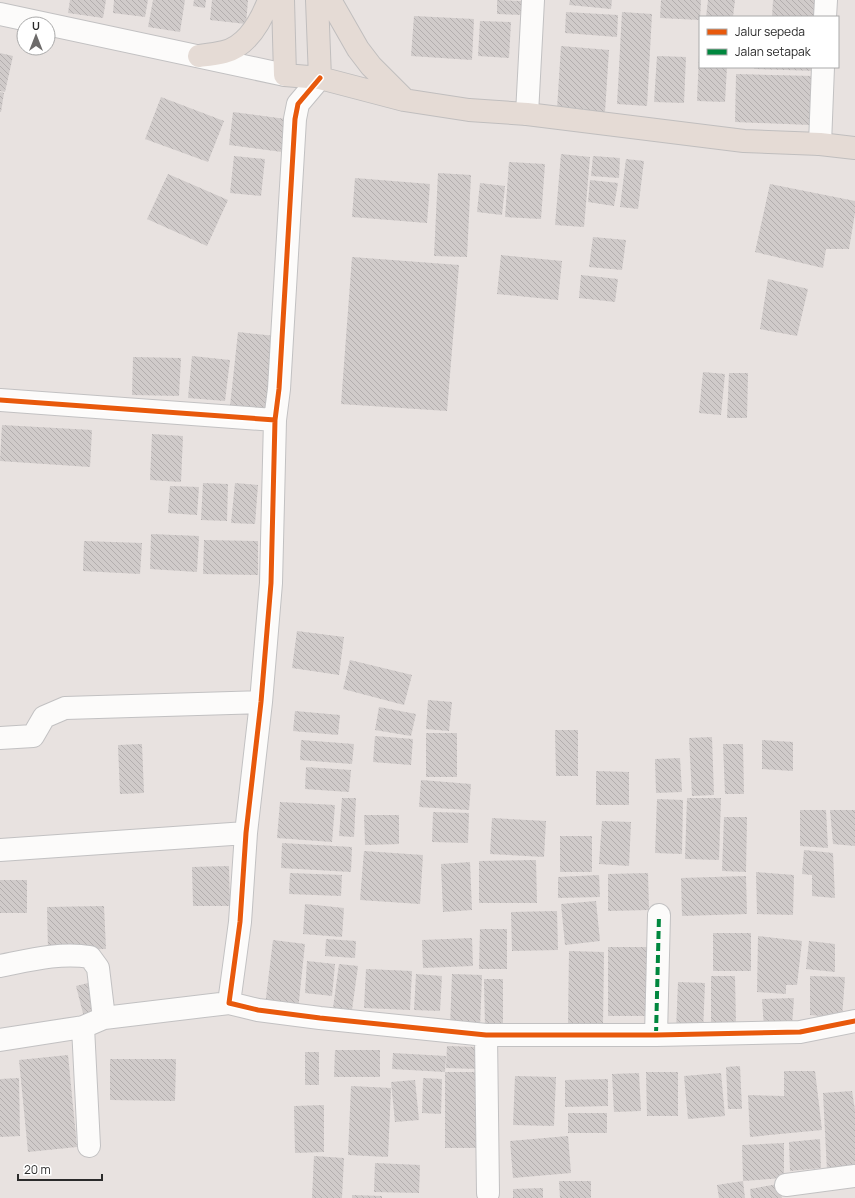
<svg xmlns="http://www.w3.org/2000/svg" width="855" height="1198" font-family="Manrope,sans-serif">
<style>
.building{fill:url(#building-back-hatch)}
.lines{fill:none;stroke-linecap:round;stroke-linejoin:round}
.street-casing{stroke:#c2c1c2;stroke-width:24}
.secondary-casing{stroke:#c2c1c2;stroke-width:24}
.primary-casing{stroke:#c0bebe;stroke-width:24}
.street{stroke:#fcfbfa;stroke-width:22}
.secondary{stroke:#fcfbfa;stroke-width:22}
.primary{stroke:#e5dbd5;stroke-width:22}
.quiet{stroke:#00873e;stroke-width:4;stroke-dasharray:8 4;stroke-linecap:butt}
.cycleway-casing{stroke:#fff;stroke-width:8}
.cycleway{stroke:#e8590c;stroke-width:5}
</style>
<defs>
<pattern id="building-back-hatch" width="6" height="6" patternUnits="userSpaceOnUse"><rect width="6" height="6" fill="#d0cbca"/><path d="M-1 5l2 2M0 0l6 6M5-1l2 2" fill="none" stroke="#b3aeae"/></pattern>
</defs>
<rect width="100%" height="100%" fill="#e8e2e0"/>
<!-- building -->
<path class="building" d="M70 0H106L103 18 68 13Z
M114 0H148L145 17 113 13Z
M153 0H185L180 32 148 27Z
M194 0H206L205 8 193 6Z
M212 0H248L246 24 210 20Z
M497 0 524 1V15L497 14Z
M570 0H612L611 9 569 5Z
M661 0H701L700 20 660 18Z
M708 0H735L733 17H706Z
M773 0H821L820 17H772Z
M566 12 618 15 617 37 565 33Z
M622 12 652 14 647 106 617 104Z
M414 16 474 19 472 60 411 56Z
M480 21 511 22 509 58 478 56Z
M561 46 609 50 605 112 557 109Z
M0 53 13 56 5 92 0 91Z
M699 55 700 67H727L725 102 697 101Z
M657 56 686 57 684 103 654 102Z
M754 67H817V71L754 69Z
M736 74 814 76 810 125 735 122Z
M0 92 4 93 1 112H0Z
M161 97 224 121 208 162 145 139Z
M233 112 286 119 282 152 229 145Z
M561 154 590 157 584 227 555 225Z
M234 156 265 159 261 196 230 193Z
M593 156 620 158 619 178 591 176Z
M626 159 644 161 638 209 620 207Z
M509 162 545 164 541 219 505 217Z
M438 173 471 175 467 257 434 256Z
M168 174 228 200 207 246 147 219Z
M355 178 430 184 427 223 352 217Z
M590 180 618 183 614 206 588 202Z
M480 183 505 186 502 215 477 212Z
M770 184 855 201V213L849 249H826L823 268 755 252Z
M593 237 626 240 622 270 589 267Z
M501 255 562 261 558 300 497 294Z
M352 257 459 265 447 411 341 404Z
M581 275 618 279 615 302 579 298Z
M768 279 808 289 797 336 760 329Z
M238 332 275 336 268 410 230 406Z
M192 356 230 360 225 401 188 398Z
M133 357 181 358 179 396 132 395Z
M703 372 725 374 721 415 699 413Z
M729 373H748L747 418H727Z
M2 425 92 430 90 467 0 461Z
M152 434 183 436 181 482 150 480Z
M203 483 228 484 227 521 201 520Z
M235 483 258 485 255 524 231 523Z
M170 486 199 487 197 515 168 513Z
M151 534 199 536 197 572 150 569Z
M204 540 258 541V575L203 574Z
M84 541 142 543 140 574 83 571Z
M297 631 344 637 339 675 292 668Z
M350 660 412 675 404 705 343 689Z
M428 700 452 702 449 731 426 729Z
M379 707 416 714 411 736 375 730Z
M295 711 340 715 338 735 293 731Z
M555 730H578V776H556Z
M426 733H457V777H426Z
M375 736 413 739 411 765 373 762Z
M712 737 714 795 692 796 689 738Z
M301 740 354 744 352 764 300 760Z
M762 740 793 742V771L762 769Z
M142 744 144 793 120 794 118 745Z
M723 744H743L744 794H725Z
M680 758 682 792 656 793 655 759Z
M306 767 351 770 349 792 305 789Z
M596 771 629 772V805H596Z
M421 780 471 784 469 810 419 807Z
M342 798H356L354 837 339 836Z
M687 798H721L719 860 685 859Z
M657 799 683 800 682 854 655 853Z
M280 802 335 805 332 842 277 838Z
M800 810H826L828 848 800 846Z
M830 810H855V846L833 844Z
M433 812 469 813 468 843 432 842Z
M364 815H399V844L365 845Z
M724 817H747L746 872 722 871Z
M492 818 546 821 544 857 490 854Z
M602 821 631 822 629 866 599 864Z
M560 836H592V872H560Z
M282 843 352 847 351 872 281 868Z
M804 850 833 853 835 898 812 896V875L802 874Z
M364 851 423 855 420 904 360 900Z
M536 860 537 903H479V861Z
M470 862 472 910 443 912 441 864Z
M229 866 230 906H193L192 867Z
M756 872 794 875 793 915 757 914Z
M290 873 342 875 341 896 289 894Z
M648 873 649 910 608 911V874Z
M599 875 600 897 558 898V877Z
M746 876 747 914 682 916 681 878Z
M0 880H27V913H0Z
M596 901 600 941 565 945 561 904Z
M305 904 344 908 342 937 303 934Z
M104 906 106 949 48 950 47 907Z
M557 911 558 950 512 951 511 912Z
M480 929H507V969H479Z
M713 933H751V971H713Z
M758 936 802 941 797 985H786V994L757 992Z
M472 938 473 966 423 968 422 940Z
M326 939 356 941 355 958 325 956Z
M273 940 305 944 298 1010 265 1006Z
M809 941 835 944V972L806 969Z
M608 947H655L654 1016H608Z
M569 951 604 952 603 1025 568 1024Z
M307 961 335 964 332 996 305 993Z
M339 964 358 966 352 1010 333 1008Z
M366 969 412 971 410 1010 364 1008Z
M416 974 442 976 440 1011 414 1010Z
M452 974 482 975 480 1028 450 1027Z
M711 976H735L736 1025H711Z
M810 976 845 977 842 1018 810 1015Z
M484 979H503V1027L485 1028Z
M92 982 101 1016 85 1021 76 986Z
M678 982 705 983 703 1032 676 1031Z
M794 998 792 1026 764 1028 762 999Z
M447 1046 478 1047V1069L446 1068Z
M335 1050H380V1077H334Z
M305 1052H319V1085H305Z
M393 1053 446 1056 445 1072 392 1069Z
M68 1055 77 1147 28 1152 19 1060Z
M110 1059H176L175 1101 110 1100Z
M740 1066 742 1109H728L726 1067Z
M784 1071H815L822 1130 750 1137 748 1095 784 1096Z
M445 1072H484V1148H445Z
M646 1072H678V1116H647Z
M639 1073 641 1111 614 1112 612 1074Z
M721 1073 725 1116 688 1119 684 1076Z
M515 1076 556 1077 554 1126 513 1125Z
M19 1078 20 1136 0 1137V1079Z
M423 1078 442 1079 441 1114 422 1113Z
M608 1079V1106L565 1107V1080Z
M415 1080 419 1120 395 1122 391 1082Z
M351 1086 391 1088 388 1157 348 1155Z
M852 1091 855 1110V1169L827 1171 823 1093Z
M324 1105V1152L295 1153 294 1106Z
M568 1113H607V1133H568Z
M568 1136 571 1173 513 1178 510 1141Z
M820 1139 821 1168 790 1171 789 1142Z
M784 1143V1178L743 1181 745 1198H719L717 1185 743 1181 742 1145Z
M314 1156 344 1158 342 1198H312Z
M375 1163 420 1165 419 1193 374 1192Z
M559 1181H591V1198H560Z
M778 1184 782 1198H751L750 1189Z
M543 1188V1198H513V1189Z
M352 1195 382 1196V1198H352Z"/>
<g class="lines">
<defs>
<path id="street" d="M825 17 826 0
M320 78 298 104 295 119 279 389 275 420 271 583 261 702 246 833 240 922 229 1003 258 1010 320 1018 486 1035H656L800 1032 855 1021
M527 114 533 0
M820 144 823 67
M0 400 275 420
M0 738 33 736 44 717 65 708 261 702
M0 850 246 833
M0 966C30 960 60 952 90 957L98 968 104 1018
M83 1027 89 1146
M486 1035 488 1193
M656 1035 659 915
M0 1040 83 1027 104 1018 229 1003
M786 1185 855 1176"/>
<path id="secondary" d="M0 14 285 75"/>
<path id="primary" d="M283 0 285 75 320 78 404 100 469 110 527 114 744 141 820 144 855 148
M317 0 320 78
M330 0 358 49 371 66 404 99
M199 56C207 55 216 54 224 52 248 46 261 21 269 0"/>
</defs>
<!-- street casing -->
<use href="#street" class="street-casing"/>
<!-- secondary casing -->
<use href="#secondary" class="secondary-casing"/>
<!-- primary casing -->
<use href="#primary" class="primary-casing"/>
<!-- street -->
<use href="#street" class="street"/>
<!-- secondary -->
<use href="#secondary" class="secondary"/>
<!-- primary -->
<use href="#primary" class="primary"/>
<!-- quiet -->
<path class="quiet" d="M656 1035 659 915"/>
<defs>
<path id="cycleway" d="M320 78 298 104 295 119 279 389 275 420 271 583 261 702 246 833 240 922 229 1003 258 1010 320 1018 486 1035H656L800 1032 855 1021
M0 400 275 420"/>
</defs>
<!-- cycleway casing -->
<use href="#cycleway" class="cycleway-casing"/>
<!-- cycleway -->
<use href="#cycleway" class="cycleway"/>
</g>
<!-- legend -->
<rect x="699" y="16" width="140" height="52" fill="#ffffff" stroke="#aaaaaa"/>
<rect x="707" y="29" width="20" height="6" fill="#e8590c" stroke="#aaaaaa"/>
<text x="735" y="36" font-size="12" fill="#2b2b2b">Jalur sepeda</text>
<rect x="707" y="49" width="20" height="6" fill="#00873e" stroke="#aaaaaa"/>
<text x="735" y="56" font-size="12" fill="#2b2b2b">Jalan setapak</text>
<!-- north arrow -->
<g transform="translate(36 36)"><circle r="19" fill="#ffffff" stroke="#aaaaaa"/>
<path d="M0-3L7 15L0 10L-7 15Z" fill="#6d6b6a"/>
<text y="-6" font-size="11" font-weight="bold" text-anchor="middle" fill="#2b2b2b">U</text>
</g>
<!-- scale -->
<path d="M18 1174v6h84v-6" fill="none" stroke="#2b2b2b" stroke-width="2"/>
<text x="24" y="1174" font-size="12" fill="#2b2b2b" stroke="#ffffff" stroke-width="3" paint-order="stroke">20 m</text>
</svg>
